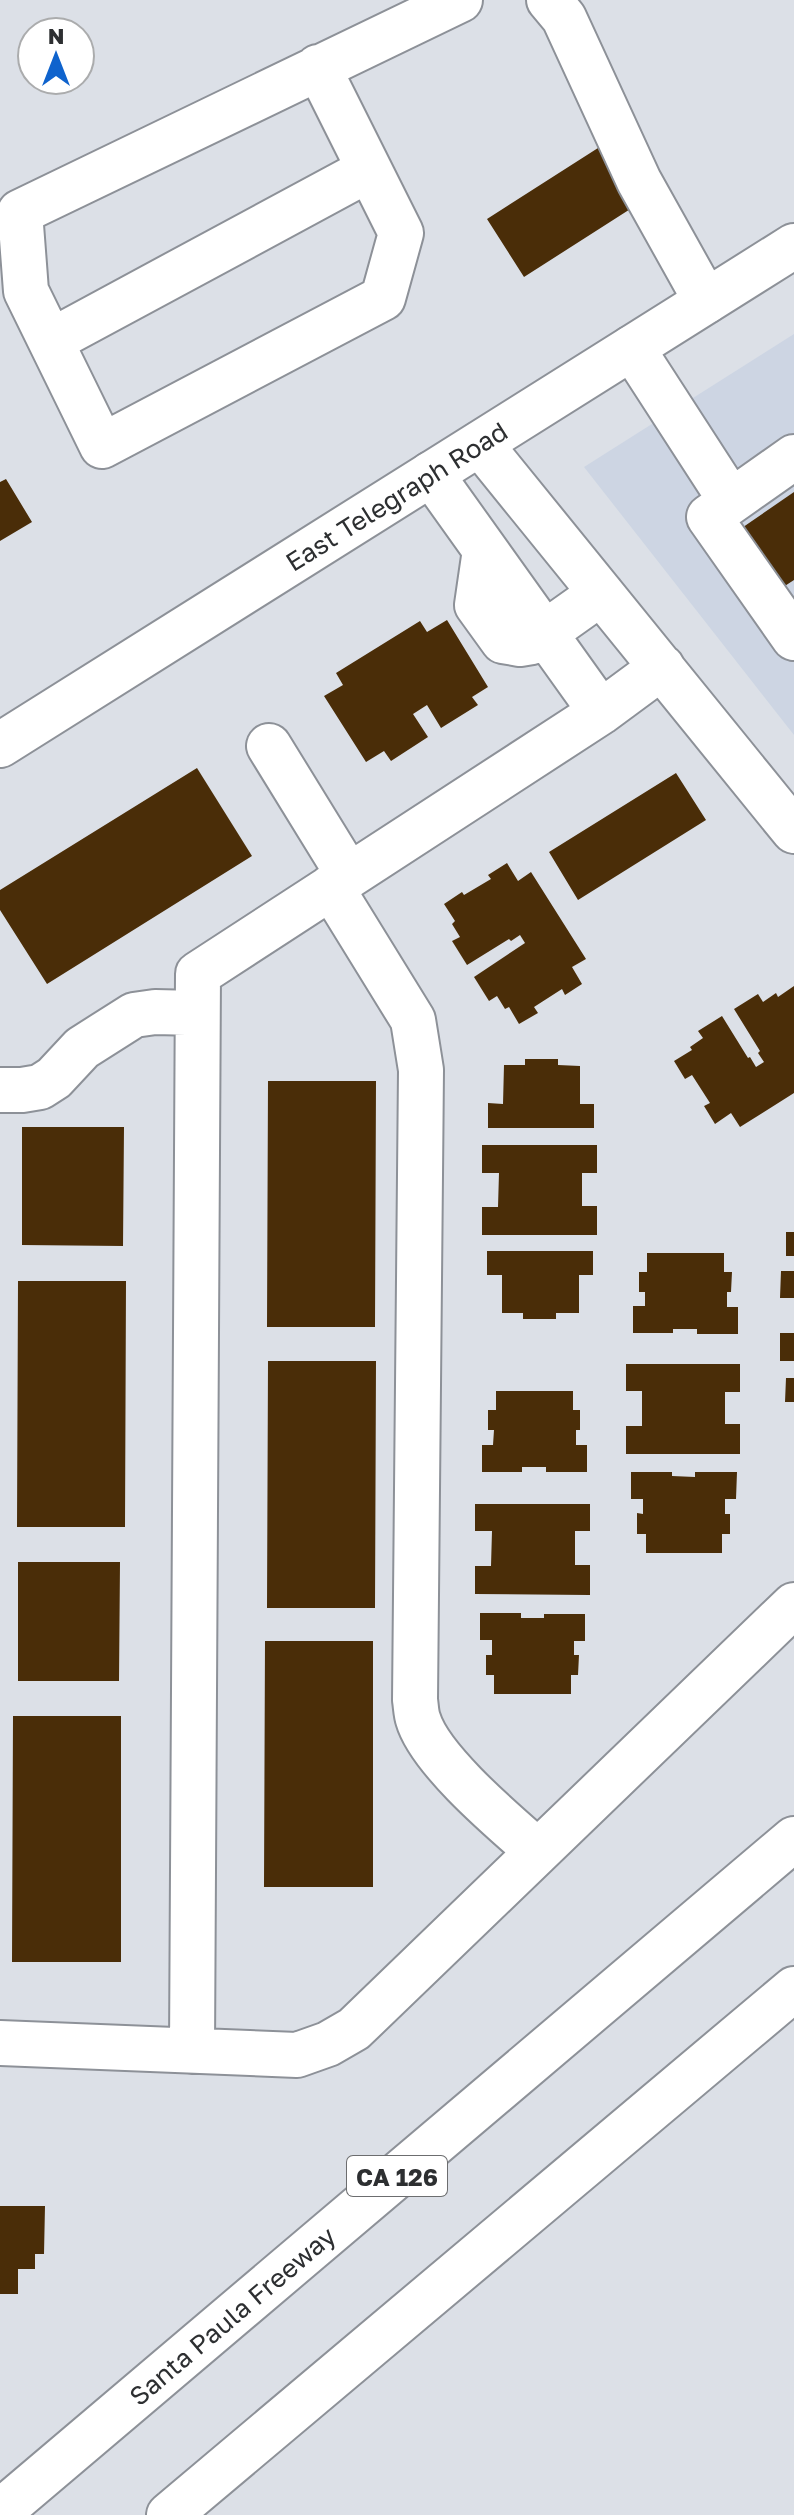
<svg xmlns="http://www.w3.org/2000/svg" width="794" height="2515" font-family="'Golos Text',sans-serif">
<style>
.built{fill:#cdd5e3}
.building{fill:#4a2d08}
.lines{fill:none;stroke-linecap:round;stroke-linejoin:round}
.minor-casing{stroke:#8d9198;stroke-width:48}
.major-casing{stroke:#8d9198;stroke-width:48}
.highway-casing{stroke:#8d9198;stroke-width:48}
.minor{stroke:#fff;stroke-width:44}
.major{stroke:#fff;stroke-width:44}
.highway{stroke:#fff;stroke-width:44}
.labels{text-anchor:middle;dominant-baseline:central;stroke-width:8;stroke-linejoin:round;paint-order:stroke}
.shield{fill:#fff;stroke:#6c6d6f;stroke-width:2}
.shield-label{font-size:24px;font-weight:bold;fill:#2d2f31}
.street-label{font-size:26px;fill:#2d2f31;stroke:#fff}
</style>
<rect width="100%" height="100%" fill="#dce0e7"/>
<!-- built -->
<path class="built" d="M794 334V735L584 467Z"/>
<!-- building -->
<path class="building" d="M598 148 635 206 524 277 487 219Z
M6 479 32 522 0 541V482Z
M794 492V580L774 593 733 534Z
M447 620 488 687 472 697 478 705 441 728 427 705 413 714 428 737 391 761 384 751 366 762 324 696 343 685 336 673 420 621 427 632Z
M197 768 252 856 47 984 0 910V890Z
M676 773 706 820 578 900 549 852Z
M507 863 518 881 531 872 586 959 572 967 582 984 565 995 562 989 534 1007 538 1013 519 1024 509 1007 505 1009 497 996 489 1001 474 977 525 943 520 935 511 941 509 939 467 965 452 941 460 937 452 924 455 921 444 904 462 892 464 895 491 879 488 875Z
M794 986V1093L740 1127 731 1113 715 1124 704 1106 710 1103 692 1075 685 1079 674 1061 692 1050 690 1047 703 1038 698 1031 722 1016 748 1058 750 1057 756 1067 764 1062 758 1053 760 1051 734 1009 758 994 763 1002 776 993 778 997Z
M525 1059H558V1065L580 1066V1104H594V1128H488V1103L503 1104 504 1065H525Z
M268 1081H376L375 1327H267Z
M22 1127H124L123 1246 22 1245Z
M482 1145H597V1173H582V1206H597V1235H482V1207H498L499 1173H482Z
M786 1232H794V1256H786Z
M487 1251H593V1275H579V1313H556V1319H523V1313H502V1275H487Z
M647 1253H724V1272H732L731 1292H727V1307H738V1334H697V1329H673V1333H633V1306H645V1292H639V1272H647Z
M781 1271H794V1298H780Z
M18 1281H126L125 1527H17Z
M780 1333H794V1361H780Z
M268 1361H376L375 1608H267Z
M626 1364H740V1392H725V1424H740V1454H626V1426H642V1391H626Z
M786 1378H794V1402H785Z
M496 1391H573V1410H580V1430H576V1445H587V1472H546V1467H522V1472H482V1445H493L494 1430H488V1410H496Z
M631 1472H672V1476L695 1477V1472H737L736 1499H725V1514H730V1534H722V1553H646V1534H637V1513L643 1514V1499H631Z
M475 1504H590V1531H575V1565H590V1595L475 1594V1566H491L492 1531H475Z
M18 1562H120L119 1681H18Z
M480 1613H521V1618H544V1614H585V1641H574V1655H579L578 1675H571V1694H494V1675H486V1655H492V1640H480Z
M265 1641H373V1887H264Z
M13 1716H121V1962H12Z
M0 2206H45L44 2254H35V2269H18V2294H0Z"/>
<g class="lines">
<defs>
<path id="minor" d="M549 0 564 18 639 181 706 301
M318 67 401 233 383 298 102 446 26 291 20 212 460 0
M51 341 368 170
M632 348 731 501
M480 444 794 831
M794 457 709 517 794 638
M431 474 601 712
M485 550 477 605 503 641 520 644 532 642 601 593
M269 746 349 876
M331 887 413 1020 421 1070 415 1700C416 1706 416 1713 418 1719 430 1760 504 1822 536 1850
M0 1090H22L40 1087 54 1078 82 1048 134 1015 155 1012 197 1013
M0 2043 297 2055 328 2044 354 2029 794 1605
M192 2051 198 974 601 712 662 667"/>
<g id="major">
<path id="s1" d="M0 745 794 246"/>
</g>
<g id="highway">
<path id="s2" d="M0 2512 794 1839"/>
<path d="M169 2515 794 1989"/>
</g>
</defs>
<!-- minor casing -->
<use href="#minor" class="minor-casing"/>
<!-- major casing -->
<use href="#major" class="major-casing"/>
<!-- highway casing -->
<use href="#highway" class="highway-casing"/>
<!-- minor -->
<use href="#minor" class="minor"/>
<!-- major -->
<use href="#major" class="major"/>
<!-- highway -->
<use href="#highway" class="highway"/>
</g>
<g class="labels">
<!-- shield labels -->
<rect class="shield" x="347" y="2156" width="100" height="40" rx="6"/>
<g class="shield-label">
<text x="397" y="2176">CA 126</text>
</g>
<!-- street labels -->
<g class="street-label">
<text stroke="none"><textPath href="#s1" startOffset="468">East Telegraph Road</textPath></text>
<text stroke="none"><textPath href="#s2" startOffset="304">Santa Paula Freeway</textPath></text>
</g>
</g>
<!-- north arrow -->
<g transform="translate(56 56)"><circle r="38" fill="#ffffff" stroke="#abacad" stroke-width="2"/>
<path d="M0-6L14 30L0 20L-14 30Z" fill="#0f63cd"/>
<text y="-12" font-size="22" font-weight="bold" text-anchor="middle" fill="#2d2f31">N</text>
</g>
</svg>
